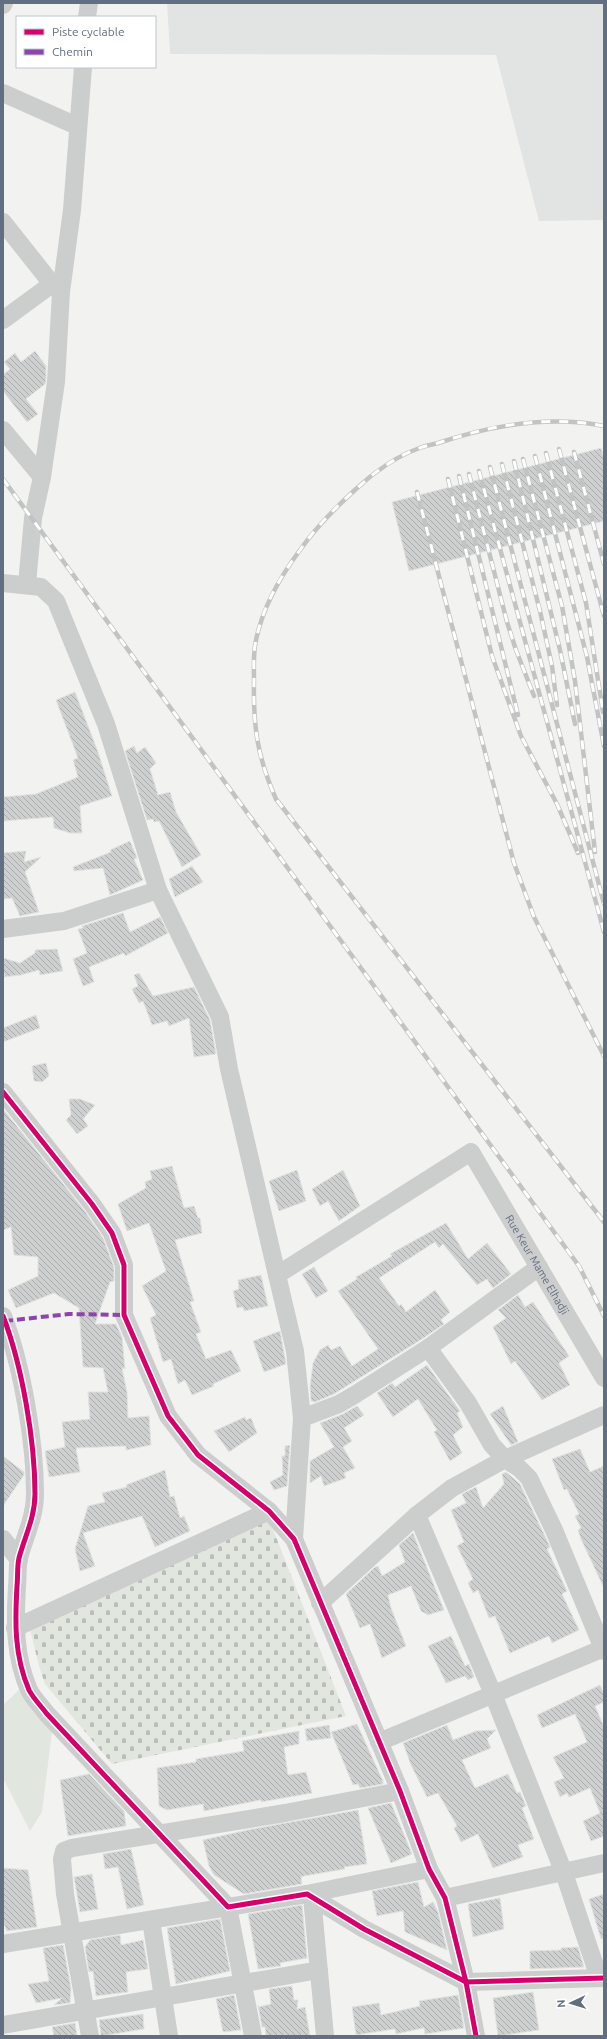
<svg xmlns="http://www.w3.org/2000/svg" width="607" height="2039" font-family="Ubuntu,sans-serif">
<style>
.built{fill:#e2e4e3}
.cemetery{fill:url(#cemetery-stones)}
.park{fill:#e1e6de}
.building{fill:url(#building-back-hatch);stroke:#e2e2e0}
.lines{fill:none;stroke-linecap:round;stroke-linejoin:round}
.minor{stroke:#cccdcd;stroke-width:18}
.rail-casing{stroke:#c2c3c3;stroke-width:4.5}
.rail{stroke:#fff;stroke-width:3;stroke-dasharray:9;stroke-linecap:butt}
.quiet{stroke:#8e44ad;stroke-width:4;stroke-dasharray:8 4;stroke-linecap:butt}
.cycleway-casing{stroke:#fff;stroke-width:8}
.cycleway{stroke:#d6006c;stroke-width:5}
.labels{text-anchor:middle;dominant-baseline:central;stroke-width:4;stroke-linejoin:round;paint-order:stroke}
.street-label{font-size:11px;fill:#626f81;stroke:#fff}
</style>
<defs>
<pattern id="cemetery-stones" width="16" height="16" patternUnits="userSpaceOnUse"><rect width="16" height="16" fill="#e1e6de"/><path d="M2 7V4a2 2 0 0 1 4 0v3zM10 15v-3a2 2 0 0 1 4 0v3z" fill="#babfb9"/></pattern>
<pattern id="building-back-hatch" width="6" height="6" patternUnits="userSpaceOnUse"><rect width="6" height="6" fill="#cecfcf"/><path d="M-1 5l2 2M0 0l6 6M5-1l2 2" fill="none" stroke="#abacad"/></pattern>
</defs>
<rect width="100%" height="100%" fill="#f2f3f0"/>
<!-- built -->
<path class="built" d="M167 3H604V220L539 221 496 55 170 54Z"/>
<!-- cemetery -->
<path class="cemetery" d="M269 1519 346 1716 112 1764 45 1684 39 1666 30 1629Z"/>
<!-- park -->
<path class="park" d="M20 1689 52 1732 42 1812 30 1831 3 1778V1705Z"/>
<!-- building -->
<path class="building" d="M35 351 46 366V381L45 384 26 399 38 414 27 422 3 391V375L10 369 4 362 15 353 21 362Z
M601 448 604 458V521L409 571 392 502Z
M75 692 98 752 112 796 80 806 82 833H70L54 828 53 817 3 821V797L36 794 78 777 73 760 78 758 56 700Z
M134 746 137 753 145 747 156 763 150 769 158 795 170 792 176 812 201 855 182 867 159 821 154 822 153 819 147 820 125 751Z
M130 841 137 858 134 859 143 880 110 895 103 868 74 871 73 867 111 852 110 850Z
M26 851 24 862 41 857 25 872 39 912 20 916 12 898 3 899V853Z
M192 866 203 882 175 897 169 879Z
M123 913 130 932 160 917 168 933 125 956 124 953 89 967 94 982 83 986 73 959 87 953 78 929 83 928 82 926Z
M57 949 63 971 40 975 39 970 21 975 3 977 5 974H3V958L20 963 35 953V950Z
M139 973 153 996 194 987 210 1020 216 1054 194 1057 189 1018 169 1026 167 1021 152 1025 143 1001 139 1003 132 989 138 986 134 975Z
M36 1015 40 1028 3 1042V1028Z
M46 1063 49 1076 42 1082 34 1081 32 1066Z
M69 1099H80L95 1105 83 1119 88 1126 77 1134 66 1120 71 1115Z
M3 1109 84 1210 103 1238 114 1267V1281L110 1282 95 1324H116L122 1337 125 1369 122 1368 127 1392 128 1418 149 1416 151 1445 126 1450V1446L76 1448 80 1472 49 1477 45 1451 65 1447 62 1422 90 1419 88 1392H108L103 1368 83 1367 79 1308 54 1293 16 1308 8 1290 38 1276V1257L14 1255 11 1227 3 1230Z
M172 1166 184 1208 194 1206 198 1218H200L202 1233 175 1240 194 1301 190 1302 201 1332 196 1334 206 1359 231 1350 241 1371 213 1384 214 1386 192 1395 185 1380 178 1384 171 1359 163 1362 150 1318 156 1315 142 1286 166 1271 149 1223 127 1231 118 1204 146 1188 145 1182 152 1179 150 1171Z
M297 1170 306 1201 279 1211 269 1181Z
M343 1170 360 1206 339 1221 328 1201 320 1206 312 1189Z
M446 1223 468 1259 487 1243 511 1274 493 1288 487 1279 477 1285 443 1244 439 1248 435 1242 379 1278 399 1306 401 1304 406 1312 435 1290 450 1312 441 1320 444 1324 422 1339 334 1394 315 1402 311 1401 310 1387 313 1363 320 1350 328 1345 331 1350 340 1346 352 1366 378 1349 338 1291 357 1279 356 1277 392 1256 390 1254Z
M314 1267 328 1291 316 1298 302 1274Z
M261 1275 268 1306 244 1311 243 1307 237 1308 233 1291 239 1289 238 1280Z
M518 1295 525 1307 533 1302 569 1356 559 1363 570 1385 542 1400 515 1361 511 1364 493 1327 506 1318 498 1310Z
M280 1331 286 1364 264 1372 253 1341Z
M427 1365 460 1411 457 1413 463 1427 453 1435 462 1453 450 1461 434 1432 437 1430 418 1399 393 1417 377 1393 392 1383 395 1387Z
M357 1406 364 1415 344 1428 352 1441 343 1447 355 1468 344 1473 346 1478 324 1486 321 1476 310 1483V1461L334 1447 320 1423 343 1414Z
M503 1406 518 1442 511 1445 490 1414Z
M245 1417 246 1420 251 1418 257 1433 229 1452 214 1431Z
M290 1445 287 1486 274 1490 270 1482 283 1475 282 1456H285V1446Z
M580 1449 590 1472 604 1466V1588L581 1539 578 1530 581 1528 575 1516 579 1514 567 1489 564 1490 552 1459Z
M3 1456 24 1472V1475L3 1506Z
M165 1470 170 1497 174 1496 180 1518 184 1516 190 1531 155 1547 142 1516 83 1533 95 1566 80 1571 75 1549 88 1506 105 1502 102 1493 127 1487 126 1485Z
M506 1472 520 1484 544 1534 550 1547 547 1549 567 1591 562 1594 579 1630 552 1643 549 1636 510 1653 495 1616 489 1618 478 1590 473 1593 468 1583 473 1579 457 1546 464 1542 451 1510 466 1503 462 1494 476 1487 483 1508 504 1484 502 1474Z
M413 1533 444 1610 428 1615 421 1611 411 1586 388 1595 391 1608 406 1646 382 1658 370 1624 360 1628 346 1594 375 1567 378 1566 382 1576 405 1562 399 1545Z
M451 1636 465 1666 469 1664 474 1677 468 1680 465 1676 446 1683 428 1646Z
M600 1685 604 1694V1702L595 1706 604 1727V1836L591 1841 583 1821 600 1813 590 1788 569 1797 567 1793 560 1797 554 1782 564 1778 553 1757 587 1742 575 1714 542 1728 537 1715Z
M357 1724 383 1781V1784L360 1788 358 1784 353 1785 331 1732Z
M329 1725 331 1738 307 1741 305 1729Z
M447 1725 453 1740 476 1731 496 1730 487 1739 491 1748 462 1760 475 1788 508 1774 517 1793 520 1792 526 1806 522 1808 534 1839 518 1845 523 1857 493 1868 478 1834 461 1842 454 1828 457 1826 438 1793 427 1797 411 1765 403 1743Z
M299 1731V1744L284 1747 288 1775 306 1772 312 1793 261 1802V1800L204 1811 203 1804 167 1810 159 1806 157 1768 196 1762V1759L244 1751 242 1741Z
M89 1774 124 1811 126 1826 68 1836 60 1780Z
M391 1803 412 1854 391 1863 368 1808Z
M358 1810 367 1864 344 1867 345 1869 304 1876 301 1877 302 1884 244 1894 214 1875 209 1866 203 1840 252 1829Z
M131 1849 144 1905 127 1909 118 1867 105 1869 103 1854Z
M3 1868 28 1870 37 1927 7 1931 3 1922Z
M92 1874 98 1909 80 1912 74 1877Z
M418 1882 424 1907 433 1902 438 1912 447 1950 405 1932 403 1911 377 1916 372 1891Z
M604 1894V1939H601L589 1899Z
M500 1898 504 1929 473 1937 468 1904Z
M302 1905 307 1958 280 1963 281 1966 258 1969 248 1914Z
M220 1919 230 1971 176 1984 167 1928Z
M120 1935 121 1945 143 1940 148 1969 126 1972 128 1992 96 1996 93 1971 89 1972 85 1947 90 1940Z
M63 1945 71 1988 70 2003 54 2005 62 1998 36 2003 28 1984 49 1981 43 1948Z
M578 1947 584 1967 530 1969V1951L561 1950V1948Z
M292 1986 294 2000H298L297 2009 305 2007 310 2036H266L265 2027H262L258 2005V2007L271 2004 269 1989Z
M533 1992 539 2030 498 2036 493 1998Z
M234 1995 241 2030 223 2032 216 1999Z
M458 1995 464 2028 425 2034 424 2028 396 2034 395 2029 356 2035 352 2007 379 2003 381 2015 420 2006 419 2001Z
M143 2014 144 2029 101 2036 99 2020Z
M75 2023 77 2036H54L52 2027Z"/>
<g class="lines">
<!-- minor -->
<g class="minor">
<path d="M3 5 4 3"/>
<path d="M87 17 89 3"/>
<path d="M3 93 77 126"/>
<path d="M3 222 52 284 61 292"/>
<path d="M3 320 52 284"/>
<path d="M3 430 42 477"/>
<path d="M3 583 41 587 56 601 106 724 158 890 220 1017 229 1069 277 1275"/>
<path d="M27 584 33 518 42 477 56 382 61 292 72 210 83 67"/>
<path d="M3 929 64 921 158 890"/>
<path d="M3 1092 92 1204 112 1233 124 1265V1315L168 1416 198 1455 269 1511 294 1539 400 1791 429 1869 445 1898 466 1982 476 2036"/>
<path d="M3 1316C22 1365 35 1441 35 1494 35 1517 25 1536 19 1558 17 1567 18 1577 17 1586 15 1622 14 1655 29 1690 33 1698 41 1706 47 1714L228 1907 307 1894 364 1929 466 1982 604 1978"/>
<path d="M428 1348 468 1403 492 1445 505 1459 519 1468 529 1478 554 1530 604 1651"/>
<path id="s1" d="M302 1418 295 1351 277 1275 471 1152 604 1378"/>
<path d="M417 1515 493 1694 564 1873 599 1978"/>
<path d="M3 1539 19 1560"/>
<path d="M294 1539 302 1418 339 1404 356 1394 428 1348 539 1267"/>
<path d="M320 1603 417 1515 452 1488 505 1459 604 1415"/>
<path d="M15 1628 269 1511"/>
<path d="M379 1742 604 1648"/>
<path d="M307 1894 429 1869"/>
<path d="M312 1897 325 2036"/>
<path d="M445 1898 604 1863"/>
<path d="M151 1920 169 2036"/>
<path d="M3 1944 228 1907 253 2036"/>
<path d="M3 2025 319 1970"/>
<path d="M90 2036 65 1894 62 1859 64 1851 72 1848 285 1813 400 1791"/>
</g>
<defs>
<path id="rail" d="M604 426C548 415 492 425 438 443 431 445 424 446 417 449 403 454 387 464 375 473 368 478 362 484 356 489 335 508 317 526 300 550 280 577 263 606 256 640 253 653 254 667 254 680 253 726 257 756 276 799L604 1222
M559 449 604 616
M574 452 604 564
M546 453 586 603 603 712
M535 456 587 657 604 746
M523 459 562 606 575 681 595 852
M514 461 560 650 575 724
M502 464 540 611 552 666 557 705
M490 467 604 904
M479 471 604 932
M469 474 507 622 516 650 534 696
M459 476 518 715
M3 479 579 1266 604 1316
M448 479 492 656 521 736 557 804 578 853
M417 492 514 863 534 917 604 1056"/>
</defs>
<!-- rail casing -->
<use href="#rail" class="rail-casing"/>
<!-- rail -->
<use href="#rail" class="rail"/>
<!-- quiet -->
<path class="quiet" d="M5 1321 69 1314 124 1315"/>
<defs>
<path id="cycleway" d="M3 1092 92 1204 112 1233 124 1265V1315L168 1416 198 1455 269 1511 294 1539 400 1791 429 1869 445 1898 466 1982 476 2036
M3 1316C22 1365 35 1441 35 1494 35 1517 25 1536 19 1558 17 1567 18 1577 17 1586 15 1622 14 1655 29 1690 33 1698 41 1706 47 1714L228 1907 307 1894 364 1929 466 1982 604 1978"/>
</defs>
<!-- cycleway casing -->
<use href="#cycleway" class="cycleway-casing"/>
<!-- cycleway -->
<use href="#cycleway" class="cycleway"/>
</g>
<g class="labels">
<!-- street labels -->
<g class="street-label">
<text stroke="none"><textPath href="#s1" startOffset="506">Rue Keur Mame Elhadji</textPath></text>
</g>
</g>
<!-- border -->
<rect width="607" height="2039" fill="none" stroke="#626f81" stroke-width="8"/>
<!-- legend -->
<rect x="16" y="16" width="140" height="52" fill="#ffffff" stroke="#c0c5cd"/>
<rect x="24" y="29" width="20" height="6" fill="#d6006c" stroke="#c0c5cd"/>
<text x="52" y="36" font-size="12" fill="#626f81">Piste cyclable</text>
<rect x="24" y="49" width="20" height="6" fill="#8e44ad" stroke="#c0c5cd"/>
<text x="52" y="56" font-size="12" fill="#626f81">Chemin</text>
<!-- north arrow -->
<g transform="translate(571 2003) rotate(266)" stroke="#ffffff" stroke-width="3" paint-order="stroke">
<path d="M0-3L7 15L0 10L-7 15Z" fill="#626f81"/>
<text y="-6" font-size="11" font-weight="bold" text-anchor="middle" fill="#626f81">N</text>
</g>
</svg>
